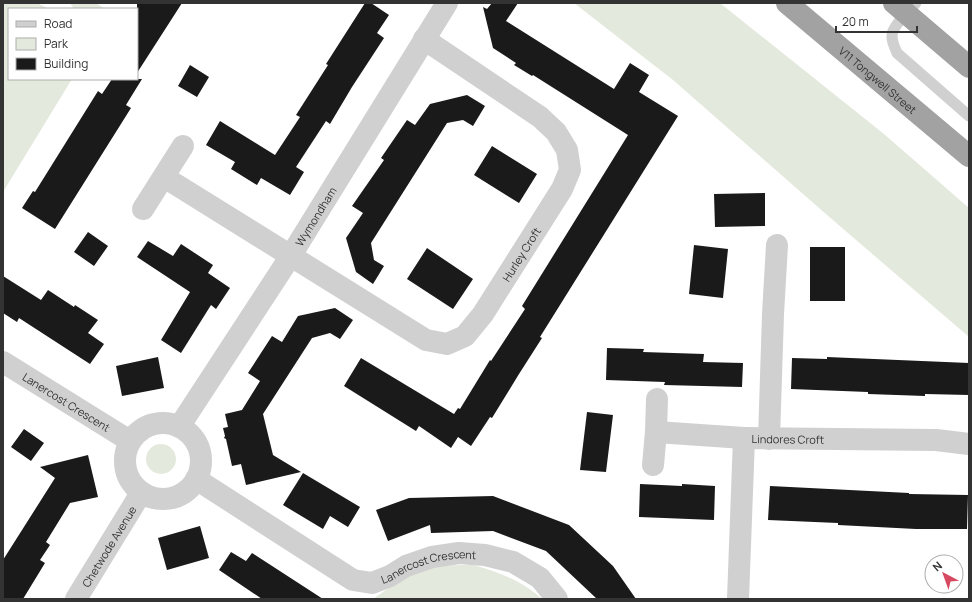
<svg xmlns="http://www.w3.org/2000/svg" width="972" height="602" font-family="Manrope,sans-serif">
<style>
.green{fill:#e4e9dd}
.building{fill:#1a1a1a}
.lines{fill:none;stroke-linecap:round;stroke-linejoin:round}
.service{stroke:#d0d0d0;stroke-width:11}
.minor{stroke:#d0d0d0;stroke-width:22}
.trunk{stroke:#a2a2a2;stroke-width:22}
.labels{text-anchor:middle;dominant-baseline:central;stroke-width:4;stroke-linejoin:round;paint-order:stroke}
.street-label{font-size:11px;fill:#333;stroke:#fff}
</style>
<rect width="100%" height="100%" fill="#fff"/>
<!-- green -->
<path class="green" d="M11 3 39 4 49 9H9V79H72L3 192V4Z
M70 3H96L105 9H74Z
M574 3H720L884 134 969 208V337L827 215 673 80Z
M146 459a15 15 0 1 1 30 0a15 15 0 1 1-30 0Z
M474 565C500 573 521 580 542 599H373C387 589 402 578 418 571 434 565 457 565 474 565Z"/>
<!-- building -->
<path class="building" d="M137 3H182L137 73Z
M365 3H371L389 15 377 33 384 38 352 87 330 124 326 121 296 167 304 172 290 195 261 178 257 185 231 169 235 162 206 145 220 121 275 155 300 117 296 115 328 65 326 64Z
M492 3H518L506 21 614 89 630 63 649 75 639 92 678 116 540 337 542 338 519 374 492 418 490 417 471 446 458 437 451 448 419 426 416 431 344 386 361 358 454 414 458 408 460 409 490 360 491 361 525 309 522 306 628 135 533 75 532 76 514 65 516 63 493 48 483 7 487 9Z
M190 65 209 77 197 97 178 86Z
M112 79H142L126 105 131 108 55 229 22 208 33 191 35 192 98 91 102 94Z
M467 95 485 106 473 126 463 120 447 123 371 243 374 260 384 266 373 284 356 272 346 238 363 213 352 206 384 160 381 158 407 120 415 125 430 104Z
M492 146 537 174 519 203 474 175Z
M765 193V226L715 227 714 194Z
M88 232 108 246 94 266 74 252Z
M148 241 173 256 181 244 213 265 208 273 230 288 216 309 211 305 181 353 161 340 190 292 137 257Z
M694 245 728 249 723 298 689 294Z
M810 247H845V301H810Z
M427 248 473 279 453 309 407 279Z
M3 276 41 300 48 290 74 307 75 305 98 320 88 333 104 344 90 364 19 318 17 322 3 313Z
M335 308 353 320 340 339 330 333 312 338 263 414 273 455 301 472 246 485 241 464 232 466 226 439 224 438 225 436 223 428 228 427 225 414 242 410 260 381 248 373 272 336 282 342 298 316Z
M607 348 644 349 643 352 704 354 703 362 743 363 742 387 664 385 665 382 606 380Z
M158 357 164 388 122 396 116 366Z
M827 357 969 363V395L925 394V396L868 394V392L791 389 792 358 827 359Z
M587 412 613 415 606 472 580 470Z
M24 429 44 443 31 461 11 447Z
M88 455 98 497 70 503 46 542 50 545 40 560 45 563 23 599H3V560L55 478 40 467Z
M303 473 360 507 348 527 330 516 323 529 283 505Z
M640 484 682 486V484L715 486 714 520 639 517Z
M770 486 909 493V494L968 495 967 529H916L838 525V523L768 520Z
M493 496 569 525 613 566 636 599H597L546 551 493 531 431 533 430 525 388 541 376 510 409 498Z
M200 526 209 558 167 570 158 538Z
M231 552 246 561 252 553 323 599H262L219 570Z"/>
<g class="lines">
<!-- service -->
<path class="service" d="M916 3C909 10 897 22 893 31 890 38 894 46 897 53L969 116"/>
<!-- minor -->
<g class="minor">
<path id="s1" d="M164 177 426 340 447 344 465 336 483 314 562 189 570 170 567 150 556 132 540 117 424 39"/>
<path d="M143 209 183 146"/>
<path id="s2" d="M3 362 130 441"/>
<path d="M657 399 656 432 744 438"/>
<circle cx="163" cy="461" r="38"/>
<path id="s3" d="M179 427 290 257 447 3"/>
<path d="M769 439 773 314 777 245"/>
<path d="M653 465 656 432"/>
<path id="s4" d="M196 479 353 580 372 583 390 576 406 566 432 557 459 553 485 555 513 562 540 578 557 599"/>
<path id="s5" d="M76 599 141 493"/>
<path id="s6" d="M738 599 744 438 936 440 969 444"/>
</g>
<!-- trunk -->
<g class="trunk">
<path id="s7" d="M787 3 969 156"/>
<path d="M894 3 969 67"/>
</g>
</g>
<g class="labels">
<!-- street labels -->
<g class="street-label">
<text stroke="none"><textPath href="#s7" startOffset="119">V11 Tongwell Street</textPath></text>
<text stroke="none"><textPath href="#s3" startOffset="251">Wymondham</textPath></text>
<text stroke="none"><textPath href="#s1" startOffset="449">Hurley Croft</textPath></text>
<text stroke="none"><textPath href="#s2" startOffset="75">Lanercost Crescent</textPath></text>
<text stroke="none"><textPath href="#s6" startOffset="205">Lindores Croft</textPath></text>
<text stroke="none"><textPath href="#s5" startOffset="62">Chetwode Avenue</textPath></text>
<text stroke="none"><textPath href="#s4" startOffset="266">Lanercost Crescent</textPath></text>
</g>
</g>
<!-- border -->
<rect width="972" height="602" fill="none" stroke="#333333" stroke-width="8"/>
<!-- legend -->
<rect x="8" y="8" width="130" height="72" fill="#ffffff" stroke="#adadad"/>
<rect x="16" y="21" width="20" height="6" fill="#d0d0d0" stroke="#adadad"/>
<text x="44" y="28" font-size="12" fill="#333333">Road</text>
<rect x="16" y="38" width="20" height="12" fill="#e4e9dd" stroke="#adadad"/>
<text x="44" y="48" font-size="12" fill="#333333">Park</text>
<rect x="16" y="58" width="20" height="12" fill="#1a1a1a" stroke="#adadad"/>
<text x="44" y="68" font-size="12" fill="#333333">Building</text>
<!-- north arrow -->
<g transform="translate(944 574) rotate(319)"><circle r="19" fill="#ffffff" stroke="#adadad"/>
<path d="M0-3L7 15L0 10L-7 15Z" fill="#d74861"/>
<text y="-6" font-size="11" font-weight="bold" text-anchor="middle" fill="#333333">N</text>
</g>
<!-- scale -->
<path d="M836 26v6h81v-6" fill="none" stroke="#333333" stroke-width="2"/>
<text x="842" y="26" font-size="12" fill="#333333" stroke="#ffffff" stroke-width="3" paint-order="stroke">20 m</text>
</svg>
